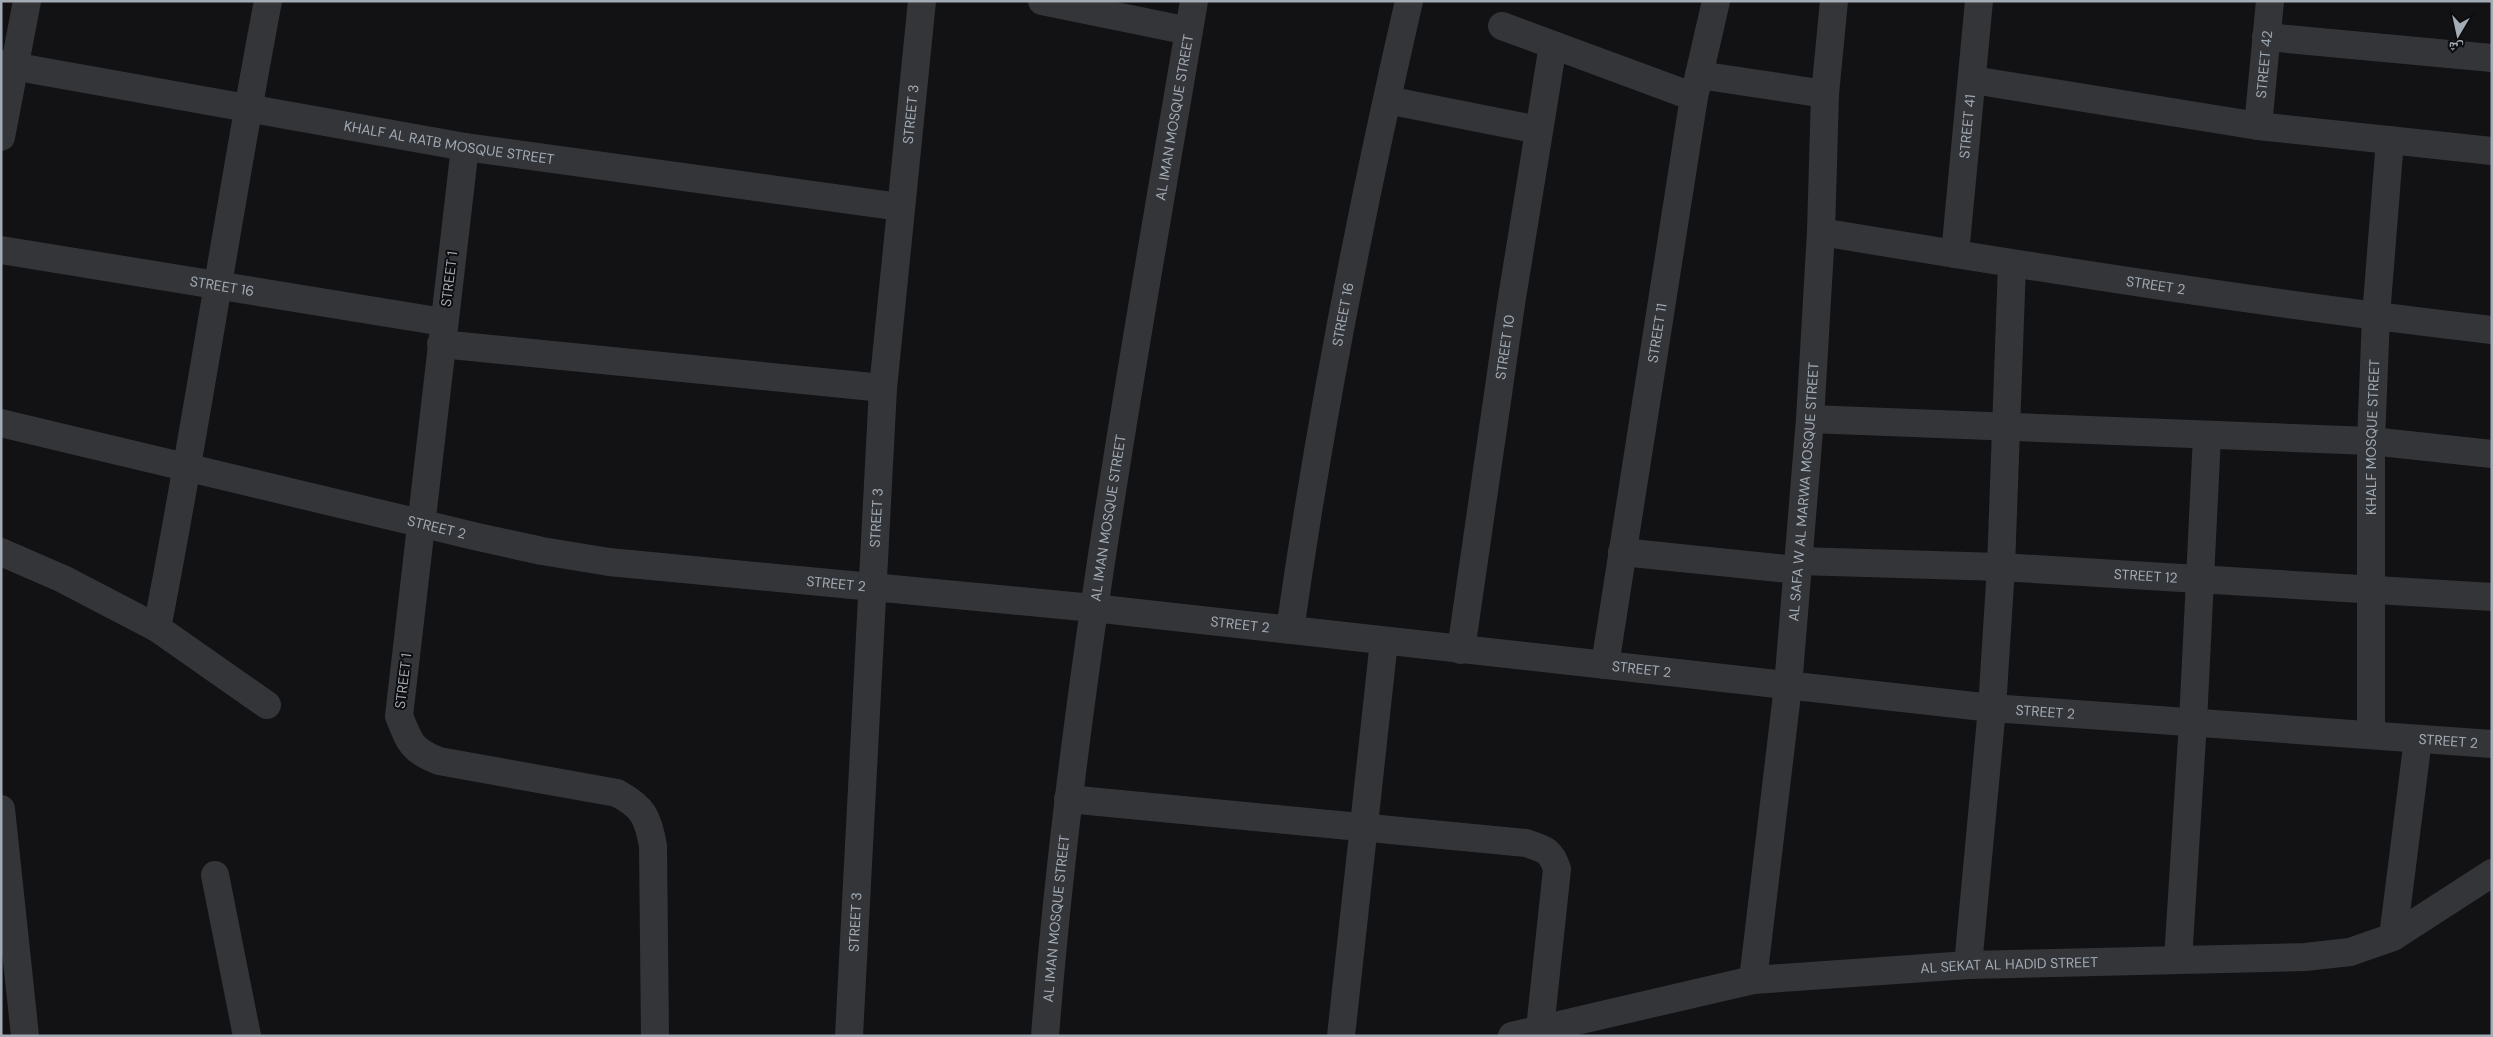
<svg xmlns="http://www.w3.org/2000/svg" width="2493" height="1037" font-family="'DM Sans','Noto Naskh Arabic',sans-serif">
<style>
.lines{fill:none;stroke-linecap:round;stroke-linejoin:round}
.minor{stroke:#333539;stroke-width:28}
.labels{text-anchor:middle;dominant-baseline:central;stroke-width:4;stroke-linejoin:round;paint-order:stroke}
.street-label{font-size:14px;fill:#a3abb5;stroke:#0d0d0f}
</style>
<rect width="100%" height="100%" fill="#121214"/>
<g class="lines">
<!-- minor -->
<g class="minor">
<path d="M1042 1 1189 31"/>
<path d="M1502 26 1694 97"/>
<path d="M2266 37 2492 58"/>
<path id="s1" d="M1 64 465 147 900 207"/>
<path d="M1699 75 1825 94"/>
<path d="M1973 80 2258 126 2492 151"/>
<path d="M1387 100 1539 130"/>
<path id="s2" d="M2258 126 2270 1"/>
<path d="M1 137 27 1"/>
<path d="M465 147 399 716C410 743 411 750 439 761L617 793C643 807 648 817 653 846L655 1036"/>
<path id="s3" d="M1821 232C2044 269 2267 304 2492 330"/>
<path id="s4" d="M1 250 443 322"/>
<path id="s5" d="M1955 254 1979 1"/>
<path d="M441 344 883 388"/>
<path d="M1810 419 2371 441 2492 454"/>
<path id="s6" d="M1 423 478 537 542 551 609 562 1093 608 1992 708 2492 744"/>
<path d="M1 552 63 579 157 628 267 705"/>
<path d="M1622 552 1797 570"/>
<path id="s7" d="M1798 561 2001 567 2492 597"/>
<path d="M157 628C198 420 228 210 268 1"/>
<path id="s8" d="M1290 630C1320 419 1361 209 1409 1"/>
<path id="s9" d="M1461 650 1511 304 1553 45"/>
<path id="s10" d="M1605 665 1694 97 1716 1"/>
<path id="s11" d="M2371 735V441L2376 316 2390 140"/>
<path d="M1068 799 1526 843C1544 849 1551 850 1557 869L1540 1029"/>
<path d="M1 809 25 1036"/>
<path d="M215 875 247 1036"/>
<path d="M2393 937 2418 739"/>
<path d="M2178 960 2193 722 2207 436"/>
<path d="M1968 965 1992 708 2001 567 2012 264"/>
<path id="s12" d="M1753 980 1788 686 1810 419 1821 232 1825 94 1834 1"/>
<path id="s13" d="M849 1036 883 388 922 1"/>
<path id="s14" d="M1045 1036C1072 688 1136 345 1194 1"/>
<path d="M1341 1036 1384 641"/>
<path id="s15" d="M1512 1036 1753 980 1968 965 2305 957 2350 952 2393 937 2492 873"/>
</g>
</g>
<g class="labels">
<!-- street labels -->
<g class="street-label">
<text stroke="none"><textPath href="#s2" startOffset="62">STREET 42</textPath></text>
<text stroke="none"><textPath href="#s13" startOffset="924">STREET 3</textPath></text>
<text stroke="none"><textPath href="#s14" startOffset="928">AL IMAN MOSQUE STREET</textPath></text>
<text stroke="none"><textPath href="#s5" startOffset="128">STREET 41</textPath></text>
<text stroke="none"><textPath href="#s1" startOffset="455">KHALF AL RATB MOSQUE STREET</textPath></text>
<text transform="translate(449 279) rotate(-83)">STREET 1</text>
<text stroke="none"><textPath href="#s3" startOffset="339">STREET 2</textPath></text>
<text stroke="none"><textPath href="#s4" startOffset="224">STREET 16</textPath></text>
<text stroke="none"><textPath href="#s8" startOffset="320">STREET 16</textPath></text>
<text stroke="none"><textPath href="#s10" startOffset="336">STREET 11</textPath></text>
<text stroke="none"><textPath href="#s9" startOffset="306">STREET 10</textPath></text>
<text stroke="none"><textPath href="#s11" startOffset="298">KHALF MOSQUE STREET</textPath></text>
<text stroke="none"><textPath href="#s12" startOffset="491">AL SAFA W AL MARWA MOSQUE STREET</textPath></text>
<text stroke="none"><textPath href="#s14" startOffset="522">AL IMAN MOSQUE STREET</textPath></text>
<text stroke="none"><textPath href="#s13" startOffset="519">STREET 3</textPath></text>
<text stroke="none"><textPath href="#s6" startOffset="448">STREET 2</textPath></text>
<text stroke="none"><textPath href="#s7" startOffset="348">STREET 12</textPath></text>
<text stroke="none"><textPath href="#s6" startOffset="852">STREET 2</textPath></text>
<text stroke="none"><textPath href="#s6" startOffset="1258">STREET 2</textPath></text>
<text stroke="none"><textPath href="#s6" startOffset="1662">STREET 2</textPath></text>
<text transform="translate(403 681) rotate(-83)">STREET 1</text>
<text stroke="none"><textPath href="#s6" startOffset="2068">STREET 2</textPath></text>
<text stroke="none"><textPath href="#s6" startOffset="2472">STREET 2</textPath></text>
<text stroke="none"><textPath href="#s14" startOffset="118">AL IMAN MOSQUE STREET</textPath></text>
<text stroke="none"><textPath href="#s13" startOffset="114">STREET 3</textPath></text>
<text stroke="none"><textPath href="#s15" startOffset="504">AL SEKAT AL HADID STREET</textPath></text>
</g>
</g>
<!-- border -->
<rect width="2493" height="1037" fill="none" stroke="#a3abb5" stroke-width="5"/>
<!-- north arrow -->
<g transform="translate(2458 35) rotate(189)" stroke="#0d0d0f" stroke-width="4" paint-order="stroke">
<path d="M0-4L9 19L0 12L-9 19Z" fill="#a3abb5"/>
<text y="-8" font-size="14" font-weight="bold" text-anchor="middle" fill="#a3abb5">ش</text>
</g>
</svg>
